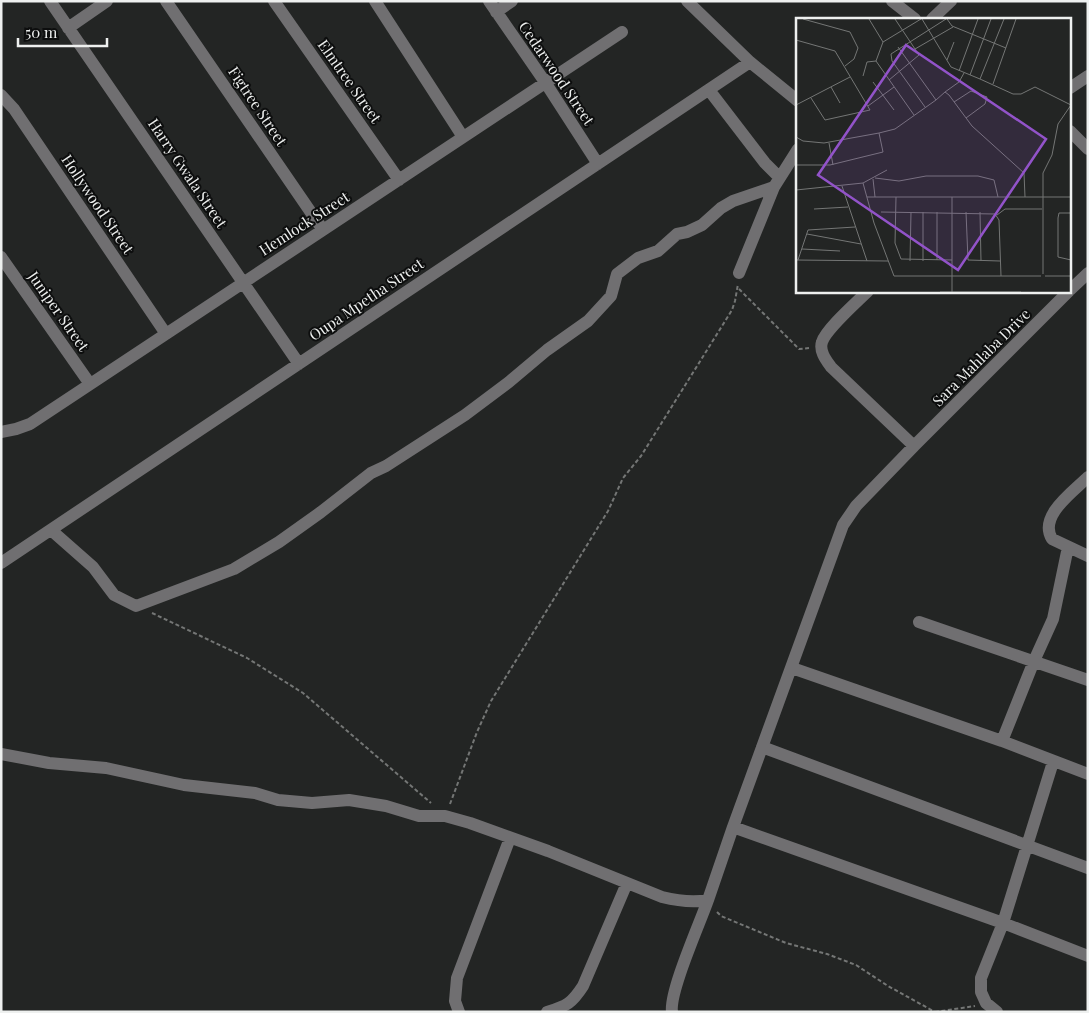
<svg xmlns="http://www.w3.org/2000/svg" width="1089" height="1013" font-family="'Playfair Display',serif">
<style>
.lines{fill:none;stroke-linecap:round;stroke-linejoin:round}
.path{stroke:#747675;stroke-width:2;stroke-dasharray:4 2.5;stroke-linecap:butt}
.minor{stroke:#706f71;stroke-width:12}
.labels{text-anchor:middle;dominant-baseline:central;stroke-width:4;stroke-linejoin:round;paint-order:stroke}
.street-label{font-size:15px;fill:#eef0ef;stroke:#0d0e0e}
.inset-road{fill:none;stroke:#747675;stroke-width:1}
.view{fill:#9253c9;fill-opacity:0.15;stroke:#9253c9;stroke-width:2.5}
.inset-edge{fill:none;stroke:#eef0ef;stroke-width:2.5}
</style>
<rect width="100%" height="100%" fill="#232524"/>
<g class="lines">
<!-- path -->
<path class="path" d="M739 289 799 349 809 348
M152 613 247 658 303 693 431 803
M450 804 477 732 491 701 608 511 623 478 641 456 732 310 735 301 738 284
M717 912 721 916 786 943 827 954 856 965 888 986 935 1012
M935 1012 975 1006"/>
<!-- minor -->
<path class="minor" d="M50 1 299 364
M166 1 323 230
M274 1 399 180
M375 1 463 137
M489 1 545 82 598 164
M687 1 750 62 798 101
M892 1 915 19
M496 12 512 1
M932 19 951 1
M68 28 107 1
M1070 88 1088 76
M709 90 765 163 779 177
M1 95 14 109 166 334
M1070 131 1088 149
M1 257 90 384
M739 273 774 187 798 149
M1070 290 1088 273
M868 291C857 302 826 329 822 342 819 351 826 360 831 367L914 446 1069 291
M1 432 16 429 30 424 622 32
M914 446 856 506 843 525 733 827 1003 923 1088 956
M1088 477C1073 492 1038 516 1052 539L1088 556
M51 530 93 567 114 595 136 606 234 569 279 542 321 512 371 473 386 466 465 415 509 382 547 350 588 321 611 296 617 274 638 258 658 251 677 234 687 232 702 225 721 208 733 201 774 187
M1 563 750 62
M919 622 1088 680
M792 668 1002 741 1088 774
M1002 741 1034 661 1053 619 1068 547
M762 747 1088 868
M1 754 49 763 106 768 184 785 255 793 278 800 312 803 349 800 386 806 419 816H445L470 823 548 851 662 897C678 901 692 903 708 900L733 827
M459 1012 455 1001 457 978 510 838
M547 1012C567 1006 572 1003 583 986L627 883
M672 1012C669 992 700 923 708 900
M997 1012 986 1003 981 992V978L1003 923 1053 762"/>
</g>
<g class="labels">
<!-- street labels -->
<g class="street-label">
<text transform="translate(557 73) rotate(56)">Cedarwood Street</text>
<text transform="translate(350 81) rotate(55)">Elmtree Street</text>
<text transform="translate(258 106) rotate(56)">Figtree Street</text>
<text transform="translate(188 173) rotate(56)">Harry Gwala Street</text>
<text transform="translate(98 204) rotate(56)">Hollywood Street</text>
<text transform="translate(304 223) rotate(-33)">Hemlock Street</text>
<text transform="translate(366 299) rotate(-34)">Oupa Mpetha Street</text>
<text transform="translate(59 311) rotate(55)">Juniper Street</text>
<text transform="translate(981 357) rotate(-45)">Sara Mahlaba Drive</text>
</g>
</g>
<!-- overview -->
<g transform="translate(796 18)">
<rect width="275" height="275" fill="#232524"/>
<path class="inset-road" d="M7 1 54 14 62 30 58 41 49 48M73 1 87 24 125 1M126 1 155 49 184 61M151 1 156 8 210 30M208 1 184 61 217 76H225L239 69 275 87M0 22 39 33 74 92 29 102 15 80M119 31 157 9M151 42 158 24M80 43 87 24M163 53 182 1M174 57 195 1M67 58 71 44 80 43 118 97M93 62 123 37 99 1M77 64 98 92M197 66 220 1M35 69 44 85M149 74 163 64 168 55M140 82 149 74 153 77 176 108 228 155 229 179M158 84 175 73 191 79 189 86 170 100M0 87 54 59M72 88 98 69M129 89 96 43 95 36 150 1M83 115 99 111 140 82 102 29M0 119 7 123 28 125 83 115 87 134 34 147H0M33 125 37 147M79 160 103 163 130 158H182L198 162 202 179M77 161 79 179M67 165 78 205 98 258H245M46 168 71 243M0 172 67 165 91 152M71 179H275M100 179 99 225 105 241 156 242M156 179V274M18 191 52 189M85 194 199 196 203 202 205 258M127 194V243M141 194V242M170 194 172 242 204 243M184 194 185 243M275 195H263L262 200V239L275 242M201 197 209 191H246M11 216 65 226M6 231 44 233M0 242 92 243M2 242 12 212 59 209M114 243 115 194M247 256V155L256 137 262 106 275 87M249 258H275M144 274H225"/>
<path class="view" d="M110 27 250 121 162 252 22 157Z"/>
<rect width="275" height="275" class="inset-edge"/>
</g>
<!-- border -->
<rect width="1089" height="1013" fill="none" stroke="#eef0ef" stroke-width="5"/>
<!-- scale -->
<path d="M18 38v8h89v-8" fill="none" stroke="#eef0ef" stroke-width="2.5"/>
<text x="25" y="38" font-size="15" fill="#eef0ef" stroke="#0d0e0e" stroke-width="4" paint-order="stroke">50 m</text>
</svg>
